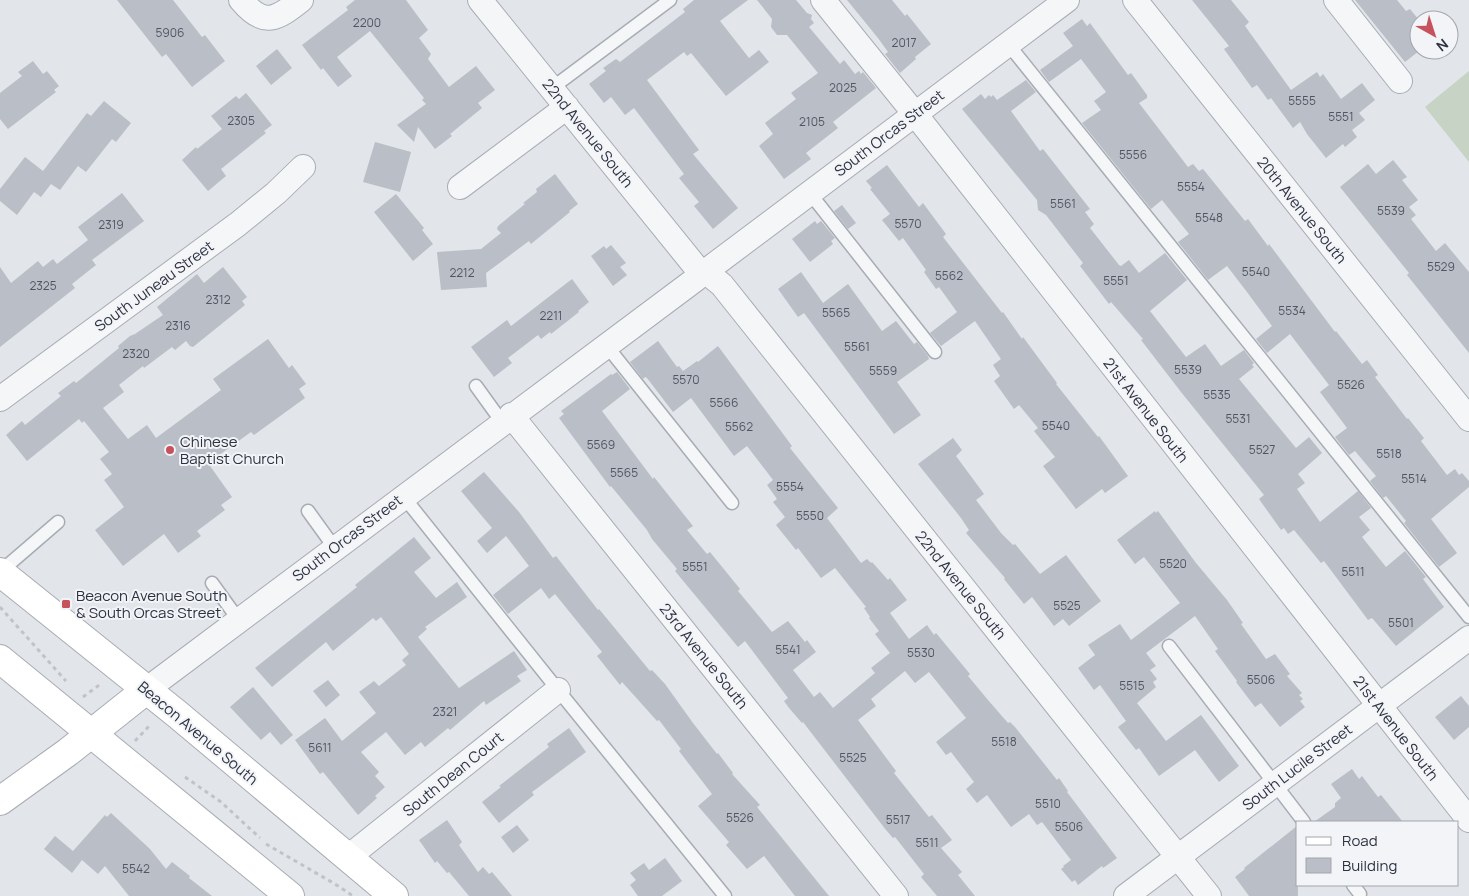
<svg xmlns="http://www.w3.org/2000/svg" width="1469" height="896" font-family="Manrope,sans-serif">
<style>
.green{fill:#c7d3c4}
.building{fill:#babec6}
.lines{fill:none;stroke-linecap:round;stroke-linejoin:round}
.lane-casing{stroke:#a8acb4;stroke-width:15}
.street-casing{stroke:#a8acb4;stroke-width:26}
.secondary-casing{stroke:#a8acb4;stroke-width:30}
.path{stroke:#c1c3c8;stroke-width:3;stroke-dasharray:4 4;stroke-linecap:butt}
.lane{stroke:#f5f6f8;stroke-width:12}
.street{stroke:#f5f6f8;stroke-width:24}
.secondary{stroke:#fff;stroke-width:28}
.poi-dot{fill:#c5525c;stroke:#f2f4f7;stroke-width:2}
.labels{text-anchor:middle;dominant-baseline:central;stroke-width:4;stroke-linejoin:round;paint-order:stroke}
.number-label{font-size:12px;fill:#505562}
.street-label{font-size:15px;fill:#2c3241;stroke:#f2f4f7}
.poi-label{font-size:15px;fill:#2c3241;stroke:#f2f4f7;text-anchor:start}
</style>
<rect width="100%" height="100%" fill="#e2e5ea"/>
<!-- green -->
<path class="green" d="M1469 71V162L1425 107Z"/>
<!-- building -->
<path class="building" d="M117 0H173L202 37 205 35 225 61 192 87 166 54 162 57Z
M355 0H406L428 30 419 38 431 54 428 59 449 87 476 66 495 90 478 103 482 108 450 134 452 136 435 149 418 127 414 142 397 125 426 104 422 100 424 98 370 31 337 57 352 76 338 87 323 68 321 70 302 45 348 10 346 7Z
M694 0H748L720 21 749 58 759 50 769 62 726 96 691 53 687 56 684 52 647 80 699 150 693 154 738 208 713 229 694 206 699 202 679 178 684 174 634 108 625 115 611 97 604 103 589 84 606 71 603 68 616 59 620 62 685 12 683 9Z
M757 0H796L807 13 812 15 811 19 814 23 809 27 840 64 844 60 855 74 859 71 861 74 863 72 876 88 833 122 838 128 806 153 811 159 784 179 759 146 773 134 765 123 796 99 791 93 818 73 787 35H777L771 27 772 19Z
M847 0H892L905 16 907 14 931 44 915 57 916 59 900 73 885 54 888 52 878 38Z
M1192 0H1231L1249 22 1245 26 1291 90 1317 72 1320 77 1323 74 1341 99 1362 83 1375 100 1359 113 1365 120 1352 130 1357 137 1345 147 1343 144 1326 158 1307 134 1300 122 1293 128 1271 98 1268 100 1257 85 1252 88 1224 49 1229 46Z
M1355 0H1397L1406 11 1410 9 1419 20V51L1405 62Z
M1082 19 1087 26 1090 23 1128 75 1131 73 1147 95V98L1139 103 1188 167 1193 164 1199 171 1203 169 1245 221 1248 219 1268 246 1269 244 1335 332 1336 331 1362 364 1367 360 1378 375 1375 377 1407 419 1408 418 1424 438 1421 441 1447 475 1455 469 1459 475 1462 473 1469 481V487L1431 519 1457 553 1439 567 1404 523 1406 521 1386 496 1383 498 1370 481 1376 476 1355 451 1349 455 1335 437 1347 428 1320 392 1329 385 1290 334 1267 353 1256 339 1272 326 1247 292 1227 266 1208 280 1178 242 1189 234 1162 200 1151 209 1082 123 1101 110 1094 101 1106 92 1081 59 1049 82 1040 70 1073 46 1063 33Z
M277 49 292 68 271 85 256 66Z
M33 61 43 74 47 71 59 86 54 90 56 92 8 129 0 119V93L22 76 18 72Z
M1026 80 1036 92 1011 111 1040 151 1043 149 1090 209 1085 212 1094 224 1090 228 1119 265 1121 266 1129 260 1139 273 1165 253 1187 280 1150 311 1186 357 1205 344 1221 366 1244 350 1254 363 1252 365 1254 367 1239 379 1296 448 1309 437 1322 453 1298 474 1305 483 1297 489 1320 522 1358 491 1371 508 1359 517 1370 530 1362 537 1386 567 1405 551 1426 577 1423 579 1444 607 1396 646 1372 618 1368 620 1324 561 1321 563 1294 530 1288 534 1284 528 1281 530 1259 499 1264 495 1181 392 1141 340 1143 339 1111 302 1109 304 1080 266 1083 263 1046 215 1038 210 1037 200 962 109 981 94 985 99 989 95 991 97 993 95 997 100Z
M246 93 272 125 264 131 266 133 221 169 226 176 208 191 182 160 196 147 197 149 222 129 211 116 236 96 239 99Z
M104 101 131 123 116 142 112 139 86 172 78 166 60 190 51 184 41 197 34 192 17 215 0 201V189L25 157 43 171 87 113 91 116Z
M375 142 411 152 400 192 363 182Z
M1393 160 1407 177 1402 180 1418 200 1409 207 1416 215 1411 219 1436 251 1445 243 1469 272V353L1407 275 1409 273 1340 187 1368 164 1376 174Z
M887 165 919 207 923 203 946 234 943 237 1002 313 1003 312 1022 339 1023 337 1057 383 1056 384 1098 437 1099 436 1128 476 1105 493 1102 489 1076 509 1043 466 1055 457 1034 431 1038 428 1019 405 1014 409 994 381 1000 376 993 365 1001 359 975 321 941 346 930 333 957 312 939 287 936 289 924 272 926 270 903 238 899 241 882 220 890 214 870 189 872 188 866 181Z
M555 174 578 204 569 211 570 212 531 244 529 241 486 273 487 287 441 290 437 252 481 249 501 233 497 229 498 226 525 204 523 203 537 192 536 189Z
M122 193 144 221 92 260 96 265 72 284 75 288 0 347V267L11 283 38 261 43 267 53 259 57 264 88 240 78 227Z
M396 194 424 228 422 230 433 244 413 261 374 212Z
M842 205 856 223 848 229 834 211Z
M815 221 817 224 821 221 835 238 831 241 833 244 810 262 792 239Z
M611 245 626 263 620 267 627 275 613 286 591 256 604 246 606 249Z
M223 267 247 297 242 301 245 305 193 347 190 346 186 341 175 350 172 347 144 368 143 366 119 385 124 392 103 408 128 439 147 425 156 438 221 390 213 379 268 339 289 368 292 365 306 384 299 389 305 398 254 435 251 432 208 463 232 497 221 505 225 510 197 531 201 536 178 553 164 534 123 566 95 530 124 507 104 480 112 474 100 459 109 452 84 421 82 423 79 419 27 461 6 435 22 421 25 425 61 396 58 393 74 381 76 383 119 348 118 346 130 336 135 334 163 315 157 307 197 274 204 283Z
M801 272 823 303 848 284 882 331 896 321 914 344 917 342 928 356 929 359 897 382 921 415 894 434 804 313 798 317 778 289Z
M572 279 589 302 578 311 579 312 551 334 550 332 541 339 538 335 508 358 512 363 494 377 471 347 507 320 511 326Z
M658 341 677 367 679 366 683 371 697 361 698 362 718 346 792 446 790 448 838 508 827 518 861 563 867 559 871 563 872 562 888 580 890 578 907 600 890 613 909 639 927 625 934 635 936 633 970 674 968 676 988 700 1008 723 1010 722 1015 727 1057 780 1059 778 1068 791 1067 792 1117 858 1103 868 1102 866 1078 885 1075 880 1072 882 1061 869 1064 867 1063 866 1071 860 1042 822 1037 825 1029 814 1011 827 987 795 977 803 966 789 974 782 951 752 946 755 936 742 966 718 929 672 915 683 905 671 871 699 876 706 858 720 896 771 894 773 929 817 932 815 952 840 941 848 962 872 958 875 975 896H937L921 877 924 874 895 837 893 838 886 830 803 722 802 723 789 708 784 701 788 698 745 641 738 647 675 571 677 569 652 539 647 530 611 486 610 487 559 418 564 414 561 411 611 374 612 375 617 372 630 389 602 411 653 479 654 477 693 526 687 530 707 554 710 552 740 589 738 591 772 632 788 621 805 642 807 640 816 652 793 670 814 697 820 692 833 708 875 673 871 668 890 653 875 634 879 631 869 618 870 617 864 608 866 607 835 568 821 578 798 548 796 550 776 525 785 517 773 502 777 499 767 485 773 480 747 446 734 456 691 398 673 412 647 378 645 377 643 379 630 362Z
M953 438 962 450 956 456 984 494 976 500 1001 533 1013 545 1015 544 1040 574 1066 555 1101 601 1069 626 1063 619 1054 626 1032 597 1024 604 1004 579 1005 578 966 533 969 530 961 518 918 464Z
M484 472 519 512 553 558 556 556 598 610 599 609 650 671 652 670 665 684 693 723 717 754 718 753 733 773 732 774 760 805 757 807 829 896H795L764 856 747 869 726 845 729 842 698 806 712 794 679 751 681 749 659 720 657 721 622 682 620 685 597 656 602 652 555 594 549 599 541 588 508 614 493 595 529 566 506 536 487 553 477 541 492 528 461 491Z
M1155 511 1156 513 1158 511 1196 563 1227 600 1243 623 1241 624 1266 659 1275 654 1290 674 1287 676 1302 693 1299 695 1303 699 1300 701 1305 707 1280 727 1261 703 1255 707 1236 682 1237 681 1215 651 1218 649 1195 616 1146 653 1156 666 1150 670 1157 679 1153 682 1156 687 1137 703 1166 741 1201 715 1239 766 1219 782 1195 750 1159 776 1139 748 1136 750 1118 727 1126 721 1100 685 1094 690 1078 668 1095 655 1088 645 1120 624 1131 640 1180 603 1144 557 1135 564 1117 540Z
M414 537 431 558 414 572 436 598 457 582 467 597 425 627 427 629 418 637 459 688 514 651 527 670 517 676 521 681 486 705 484 701 450 730 448 728 425 747 421 742 405 755 386 732 361 752 379 772 375 776 385 787 375 796 377 798 358 815 323 772 320 774 295 740 325 718 342 741 376 713 359 692 374 681 379 686 406 665 402 660 409 654 381 617 376 621 373 618 333 651 326 642 272 687 255 668 357 587 355 585Z
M328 680 340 695 326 707 313 691Z
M253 687 293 735 281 745 270 732 261 740 230 707Z
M1461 696 1469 706V727L1454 740 1435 717Z
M569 728 586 752 532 792 534 795 499 823 482 802 501 787 499 786 549 747 547 744Z
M1352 769 1359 779 1362 776 1378 797 1381 795 1403 822H1314L1335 807V803L1341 798 1331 784Z
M111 813 150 849 166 869 172 862 190 876 189 878 212 896H129L105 866 98 874 82 860 72 873 44 849 55 836 73 851 105 815 107 817Z
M447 820 462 842 459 845 478 872 483 867 489 874 492 872 512 896H469L449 872 447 873 437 861 435 863 419 840Z
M517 825 529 840 513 853 501 837Z
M1297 826 1298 896H1249L1235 877 1245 869 1244 868Z
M665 858 682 881 662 896H638L630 885 636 880 630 873 644 863 649 870Z"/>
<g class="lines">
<defs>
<path id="lane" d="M1008 44 1469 617
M552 88 670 0
M809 192 935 352
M606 345 732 503
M476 386 502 422
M403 496 558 690 725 896
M308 511 334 547
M0 572 58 522
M212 583 238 619
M1169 646 1304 822
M1353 885 1360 894"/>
<path id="street" d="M241 0C264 28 277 19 301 0
M480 0 695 266
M823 0 915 114 1469 820
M1135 0 1469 419
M1336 0 1400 81
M460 187 567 107
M710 268 1067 0
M711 276 722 285 1209 896
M0 399 238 224 276 193 303 167
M511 415 896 896
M146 690 696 279
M347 858 558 690
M1126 896 1469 638"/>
<path id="secondary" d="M0 572 177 714 394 896
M0 659 290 896
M0 801 68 752 146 690"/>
</defs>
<!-- lane casing -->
<use href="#lane" class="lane-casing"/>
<!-- street casing -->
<use href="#street" class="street-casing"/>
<!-- secondary casing -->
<use href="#secondary" class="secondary-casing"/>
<!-- path -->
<path class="path" d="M0 607 66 681
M83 697 102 683
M135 741 151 724
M185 777 221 802 260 838
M266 844 335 884 353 896"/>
<!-- lane -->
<use href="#lane" class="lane"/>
<!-- street -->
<use href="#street" class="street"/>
<!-- secondary -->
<use href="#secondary" class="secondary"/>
</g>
<!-- markers -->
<g class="poi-dot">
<circle cx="170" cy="450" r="5"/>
<rect x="61" y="599" width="10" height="10" rx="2.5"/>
</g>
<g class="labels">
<!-- number labels -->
<g class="number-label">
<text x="367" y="22">2200</text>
<text x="170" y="32">5906</text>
<text x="904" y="42">2017</text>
<text x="843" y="87">2025</text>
<text x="1302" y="100">5555</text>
<text x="1341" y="116">5551</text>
<text x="241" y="120">2305</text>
<text x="812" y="121">2105</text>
<text x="1133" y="154">5556</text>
<text x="1191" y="186">5554</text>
<text x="1063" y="203">5561</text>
<text x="1391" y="210">5539</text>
<text x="1209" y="217">5548</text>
<text x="908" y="223">5570</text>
<text x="111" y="224">2319</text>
<text x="1441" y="266">5529</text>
<text x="1256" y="271">5540</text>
<text x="462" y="272">2212</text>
<text x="949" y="275">5562</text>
<text x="1116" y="280">5551</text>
<text x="43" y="285">2325</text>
<text x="218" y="299">2312</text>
<text x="1292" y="310">5534</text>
<text x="836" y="312">5565</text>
<text x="551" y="315">2211</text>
<text x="178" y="325">2316</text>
<text x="857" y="346">5561</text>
<text x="136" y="353">2320</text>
<text x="1188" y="369">5539</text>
<text x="883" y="370">5559</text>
<text x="686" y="379">5570</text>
<text x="1351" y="384">5526</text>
<text x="1217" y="394">5535</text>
<text x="724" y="402">5566</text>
<text x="1238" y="418">5531</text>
<text x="1056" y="425">5540</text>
<text x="739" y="426">5562</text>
<text x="601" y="444">5569</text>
<text x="1262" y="449">5527</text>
<text x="1389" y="453">5518</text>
<text x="624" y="472">5565</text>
<text x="1414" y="478">5514</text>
<text x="790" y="486">5554</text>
<text x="810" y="515">5550</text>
<text x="1173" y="563">5520</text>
<text x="695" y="566">5551</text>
<text x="1353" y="571">5511</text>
<text x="1067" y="605">5525</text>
<text x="1401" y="622">5501</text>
<text x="788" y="649">5541</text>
<text x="921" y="652">5530</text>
<text x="1261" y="679">5506</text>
<text x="1132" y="685">5515</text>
<text x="445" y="711">2321</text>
<text x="1004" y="741">5518</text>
<text x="320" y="747">5611</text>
<text x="853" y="757">5525</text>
<text x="1048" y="803">5510</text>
<text x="740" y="817">5526</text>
<text x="898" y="819">5517</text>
<text x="1069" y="826">5506</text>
<text x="927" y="842">5511</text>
<text x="136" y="868">5542</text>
</g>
<!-- street labels -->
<g class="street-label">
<text transform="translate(588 133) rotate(51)">22nd Avenue South</text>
<text transform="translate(889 133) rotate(-37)">South Orcas Street</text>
<text transform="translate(1302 210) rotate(51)">20th Avenue South</text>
<text transform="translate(154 286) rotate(-36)">South Juneau Street</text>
<text transform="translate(1146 410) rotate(52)">21st Avenue South</text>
<text transform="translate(347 538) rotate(-37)">South Orcas Street</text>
<text transform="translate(961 585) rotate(51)">22nd Avenue South</text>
<text transform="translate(704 656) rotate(51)">23rd Avenue South</text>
<text transform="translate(1396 728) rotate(52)">21st Avenue South</text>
<text transform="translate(198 733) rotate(40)">Beacon Avenue South</text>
<text transform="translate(1297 767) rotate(-37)">South Lucile Street</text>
<text transform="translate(453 774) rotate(-39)">South Dean Court</text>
</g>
<!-- poi labels -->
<g class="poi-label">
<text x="180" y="441">Chinese<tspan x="180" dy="17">Baptist Church</tspan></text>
<text x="76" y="595">Beacon Avenue South<tspan x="76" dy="17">&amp; South Orcas Street</tspan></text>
</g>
</g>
<!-- legend -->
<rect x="1296" y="821" width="162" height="65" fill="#f2f4f7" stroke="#a3a6ae"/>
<rect x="1306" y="837" width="25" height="8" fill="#ffffff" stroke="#a3a6ae"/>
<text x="1342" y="846" font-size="15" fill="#2c3241">Road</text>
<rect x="1306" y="858" width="25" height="15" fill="#babec6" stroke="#a3a6ae"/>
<text x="1342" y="871" font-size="15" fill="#2c3241">Building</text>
<!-- north arrow -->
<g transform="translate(1434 35) rotate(141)"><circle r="24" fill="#f2f4f7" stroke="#a3a6ae"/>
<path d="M0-4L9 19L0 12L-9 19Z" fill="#c5525c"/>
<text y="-8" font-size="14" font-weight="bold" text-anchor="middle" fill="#2c3241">N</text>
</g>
</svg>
